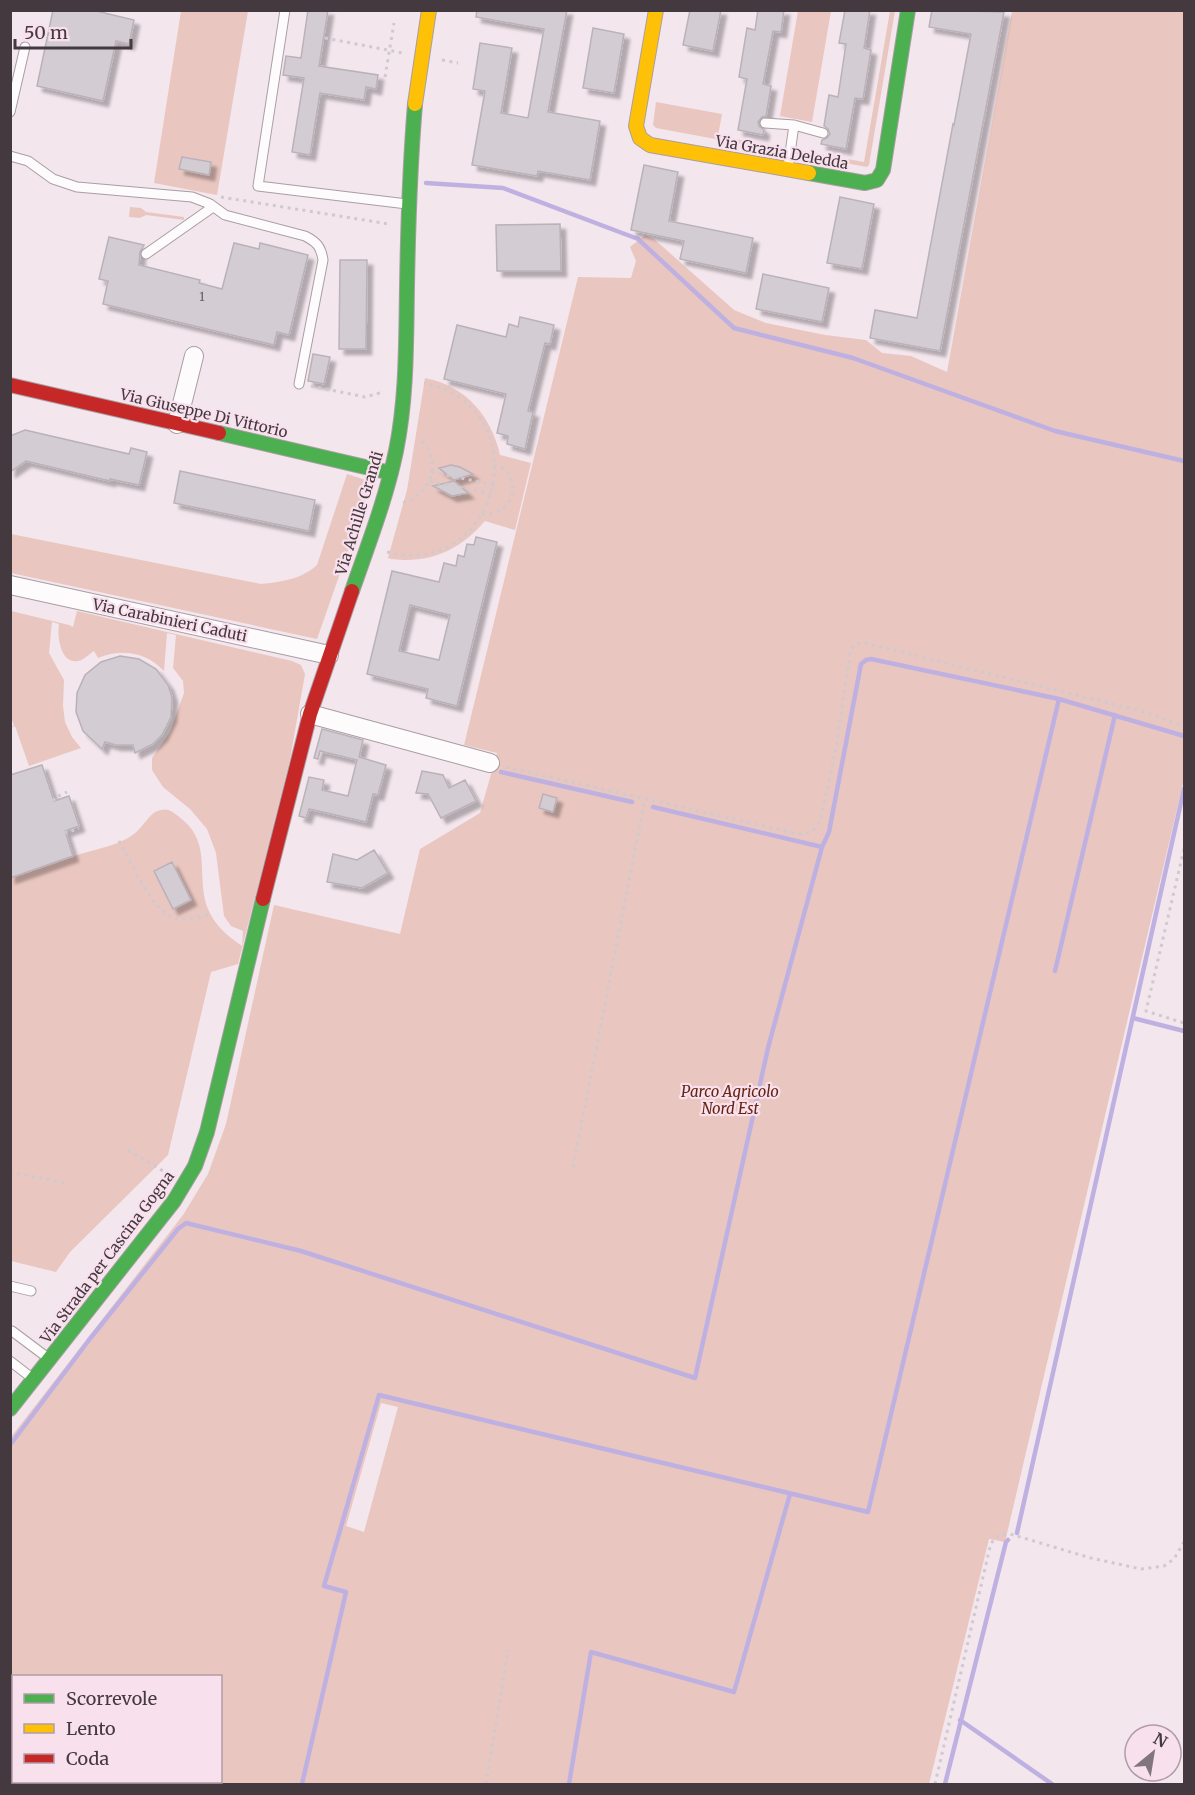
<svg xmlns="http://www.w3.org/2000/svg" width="1195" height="1795" font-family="Merriweather,serif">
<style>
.green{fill:#eac6c0;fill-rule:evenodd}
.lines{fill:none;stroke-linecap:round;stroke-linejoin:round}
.stream{stroke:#beb1e1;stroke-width:4.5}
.building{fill:#d4ccd3;stroke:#bab2b9;stroke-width:1.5;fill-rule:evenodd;filter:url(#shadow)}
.lane-casing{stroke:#a89ea3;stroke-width:11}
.street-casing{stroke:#a89ea3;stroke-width:20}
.fast-casing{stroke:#a89ea3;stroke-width:16}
.slow-casing{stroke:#a89ea3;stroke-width:16}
.jam-casing{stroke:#a89ea3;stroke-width:16}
.path{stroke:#cfcace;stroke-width:3;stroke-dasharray:3 4.5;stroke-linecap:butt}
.lane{stroke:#fdfbfc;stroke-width:9}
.street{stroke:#fdfbfc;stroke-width:18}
.fast{stroke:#4caf50;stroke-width:14}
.slow{stroke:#ffc107;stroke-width:14}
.jam{stroke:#c62828;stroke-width:14}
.labels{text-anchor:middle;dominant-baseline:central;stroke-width:4.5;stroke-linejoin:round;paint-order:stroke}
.number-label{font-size:12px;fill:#675e63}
.street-label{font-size:15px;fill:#43393e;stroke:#f9e0ed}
.park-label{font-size:15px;font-style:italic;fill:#66240f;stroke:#f9e0ed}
</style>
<defs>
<filter id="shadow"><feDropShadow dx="5.5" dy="5.5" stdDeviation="1.5" flood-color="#0004"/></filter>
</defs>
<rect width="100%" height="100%" fill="#f3e6ed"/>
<!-- green -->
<path class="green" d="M181 11H248L217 195 154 183Z
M798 11H831L812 122 780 116Z
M890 11H895L869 165 867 167 656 128 653 125 656 102 722 114 718 136 864 162Z
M1012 11H1184V779L1005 1542 989 1539 929 1784H11V1437L183 1215 208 1174 226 1124 274 905 400 934 420 849 480 813 497 753 464 745 578 277 631 278 636 261 630 247 645 235 654 239 734 310 766 323 825 335 866 340 882 353 911 356 947 372ZM381 1403 398 1407 364 1532 346 1526ZM14 1676H220V1782H14Z
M130 207 141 208 146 212 184 217V220L146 215 140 218 129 217Z
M425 378C466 386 491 416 500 455L531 463 515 530 485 521C460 550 430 564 391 559L388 558 407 490Z
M347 474 372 482 317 639 11 573V534L261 584C281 582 302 579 317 565Z
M11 611 69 625 73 627 77 611 292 661 301 665 305 674 290 759 238 964 211 972 168 1155 70 1252 56 1272 11 1261V775L42 765 54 800 69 796 79 826 65 831 74 856C92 850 118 846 134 834 144 827 149 812 161 810 168 808 173 812 178 816 214 842 195 875 208 909 215 926 228 936 242 946L243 931 231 926 224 916 216 853 207 829 190 809 163 787 152 770V758L170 732 184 693 183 681 173 668 176 635 167 633 164 671C146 652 122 648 98 658L94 651C89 654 84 660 78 661 60 664 57 636 59 624L52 622 49 653 64 680 63 706 65 722 72 737 81 748 29 766 15 726 11 728 14 725 10 715ZM172 862 191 900 173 909 154 871Z"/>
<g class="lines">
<!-- stream -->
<path class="stream" d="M426 183 503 188 638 239 734 328 853 358 1055 431 1184 461
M501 772 632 802
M653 807 822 847
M1055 971 1115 715
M1133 1018 1184 1031
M10 1445 89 1340 178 1229 186 1223 301 1251 695 1378 768 1048 822 847 829 832 861 664 866 660 871 659 1059 699 1184 736
M1017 1533 1184 789
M960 1720 1052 1784
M302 1784 346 1592 324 1586 379 1395 868 1512 1059 699
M569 1784 591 1652 734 1692 790 1494
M945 1784 1006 1542 1008 1540"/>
</g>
<!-- building -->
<path class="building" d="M53 10H92L134 20 129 44 116 41 103 101 37 86Z
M308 10H328L319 66 378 75 376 89 366 87 364 100 320 93 310 155 292 152 304 78 283 75 286 56 301 58Z
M477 10H567L548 112 600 121 590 180 538 171 537 176 472 165 485 91 473 89 480 43 512 48 501 113 528 118 544 29 476 17Z
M690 10H721L713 51 683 45Z
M758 10H784L781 32 773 31 763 84 771 86 766 116 762 117 758 122 759 126 764 130 763 135 738 130 747 79 739 77 747 28 755 30Z
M845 10H870L864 48 871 50 863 99 855 98 846 149 821 144 822 140 827 138 830 134 828 129 824 126 829 95 838 97 846 44 839 43Z
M932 10 1004 12 940 351 870 338 875 310 917 318 953 124 954 125 971 34 929 27Z
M593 28 624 34 614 93 583 88Z
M182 157 211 162 209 175 179 169Z
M644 165 678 172 669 221 753 238 746 273 680 259 684 241 631 230Z
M840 197 874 204 862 269 827 263Z
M560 224 561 271H497L496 225Z
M109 237 144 245 140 252 139 265 200 280 199 283 222 289 234 243 259 249 260 243 308 255 289 335 277 332 274 345 103 304 108 281 99 279Z
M340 260H367L366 349H339Z
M763 274 829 288 822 322 756 309Z
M520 317 554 325 550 344 545 343 528 411 533 412 525 449 507 444 508 436 497 433 506 394 444 379 457 325 506 337 509 324 518 327Z
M313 354 330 357 324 384 308 381Z
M25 430 129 454 131 448 147 452 139 485 110 479V481L26 461 10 472V436Z
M451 465 460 467 473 474 454 480 439 468Z
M180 471 315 500 309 531 174 503Z
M454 481 468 493 452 496 433 486Z
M476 537 497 542 457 706 426 698 428 689 367 674 392 571 439 582 444 563 456 566 458 555 464 557 467 544 474 545ZM410 605 450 615 439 660 399 651Z
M120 656 139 659 156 669 168 685 172 697 171 717 162 735 153 744 135 753 133 745H116L105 742 102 749 83 731 76 712 77 693 85 675 101 662Z
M322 729 363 740 359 757 386 765 378 795 373 794 366 822 309 809 306 818 299 816 309 777 324 780 322 790 348 796 357 760 320 751 318 759 314 758Z
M42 765 54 801 69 796 79 826 65 831 73 856 10 878V775Z
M422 771 443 775 449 788 465 780 476 801 441 818 428 794 416 793Z
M543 794 557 798 553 812 539 808Z
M374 850 388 873 362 888 327 882 333 854 357 860Z
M172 862 191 900 173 909 154 871Z"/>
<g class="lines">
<defs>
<path id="lane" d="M285 10 258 186 407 204
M10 112 25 47
M765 123 794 125 823 133
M10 156 28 161 53 179 77 187 192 197 210 204 225 215 305 236C317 242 321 247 323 260L299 384
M788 167 794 125
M146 254 213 207
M10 1286 31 1291
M12 1331 48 1358
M10 1361 32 1378"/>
<path id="street" d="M177 424 194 356
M10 585 329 655
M310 714 490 763"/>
<path id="fast" d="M809 173 865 183 877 180 883 170 908 10
M219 433 391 473
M352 591C368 545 386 499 396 451 407 397 406 341 407 287 408 225 410 165 415 104
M10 1409 174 1201 195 1166 207 1132 263 899"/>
<path id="slow" d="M656 10 636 126 640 138 650 145 809 173
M415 104 429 10"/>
<path id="jam" d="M10 385 219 433
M263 899 310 714 352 591"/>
</defs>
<!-- lane casing -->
<use href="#lane" class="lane-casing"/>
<!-- street casing -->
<use href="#street" class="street-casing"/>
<!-- fast casing -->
<use href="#fast" class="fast-casing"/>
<!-- slow casing -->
<use href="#slow" class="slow-casing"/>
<!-- jam casing -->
<use href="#jam" class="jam-casing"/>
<!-- path -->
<path class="path" d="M325 38 403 53
M442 60 458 63
M385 77 394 23
M221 197 389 224
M311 386 365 397 383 392
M432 472 494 485
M430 481 491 494
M403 503C433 494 443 460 419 438
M482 514C515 516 525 476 495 464
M387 552C501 581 541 407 424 383
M506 767 799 834C811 834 816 830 821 818L837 742 850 652 854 646 861 642 1145 712 1184 726
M54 801V798L67 792
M65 831 67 833 79 828
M119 841C131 861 153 916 178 919 188 921 200 916 211 914
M1184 849 1146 1011 1184 1023
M128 1150 168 1174
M573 1167 645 799
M10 1172 66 1183
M486 1784 508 1650
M935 1784 990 1547C994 1536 999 1534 1010 1534L1091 1558 1141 1569 1164 1566 1174 1559 1184 1542"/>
<!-- lane -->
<use href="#lane" class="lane"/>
<!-- street -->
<use href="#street" class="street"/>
<!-- fast -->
<use href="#fast" class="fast"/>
<!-- slow -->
<use href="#slow" class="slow"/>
<!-- jam -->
<use href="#jam" class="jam"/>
</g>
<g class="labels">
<!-- number labels -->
<g class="number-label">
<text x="202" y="296">1</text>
</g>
<!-- street labels -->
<g class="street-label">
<text transform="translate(782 152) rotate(10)">Via Grazia Deledda</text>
<text transform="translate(204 413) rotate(13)">Via Giuseppe Di Vittorio</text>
<text transform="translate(359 513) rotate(-73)">Via Achille Grandi</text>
<text transform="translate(170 620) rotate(12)">Via Carabinieri Caduti</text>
<text transform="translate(107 1257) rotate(-53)">Via Strada per Cascina Gogna</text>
</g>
<!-- park labels -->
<g class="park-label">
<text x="730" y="1091">Parco Agricolo<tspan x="730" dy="17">Nord Est</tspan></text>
</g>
</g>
<!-- border -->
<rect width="1195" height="1795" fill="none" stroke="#43393e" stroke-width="24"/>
<!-- legend -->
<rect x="12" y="1675" width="210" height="108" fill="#f9e0ed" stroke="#b09da7" stroke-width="1.5"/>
<rect x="24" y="1694" width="30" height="9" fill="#4caf50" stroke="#b09da7" stroke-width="1.5"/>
<text x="66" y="1705" font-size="18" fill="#43393e">Scorrevole</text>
<rect x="24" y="1724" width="30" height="9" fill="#ffc107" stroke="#b09da7" stroke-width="1.5"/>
<text x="66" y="1735" font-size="18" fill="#43393e">Lento</text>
<rect x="24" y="1754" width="30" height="9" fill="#c62828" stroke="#b09da7" stroke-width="1.5"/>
<text x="66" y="1765" font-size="18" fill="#43393e">Coda</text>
<!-- north arrow -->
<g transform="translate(1153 1753) rotate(30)"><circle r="28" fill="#f9e0ed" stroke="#b09da7" stroke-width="1.5"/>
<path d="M0-4.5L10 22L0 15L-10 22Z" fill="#81767b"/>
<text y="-9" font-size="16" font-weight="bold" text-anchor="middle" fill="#43393e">N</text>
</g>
<!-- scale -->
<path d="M15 39v9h116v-9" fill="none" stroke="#43393e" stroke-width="3"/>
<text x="24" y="39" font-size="18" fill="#43393e" stroke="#f9e0ed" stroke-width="4.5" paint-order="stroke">50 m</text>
</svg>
